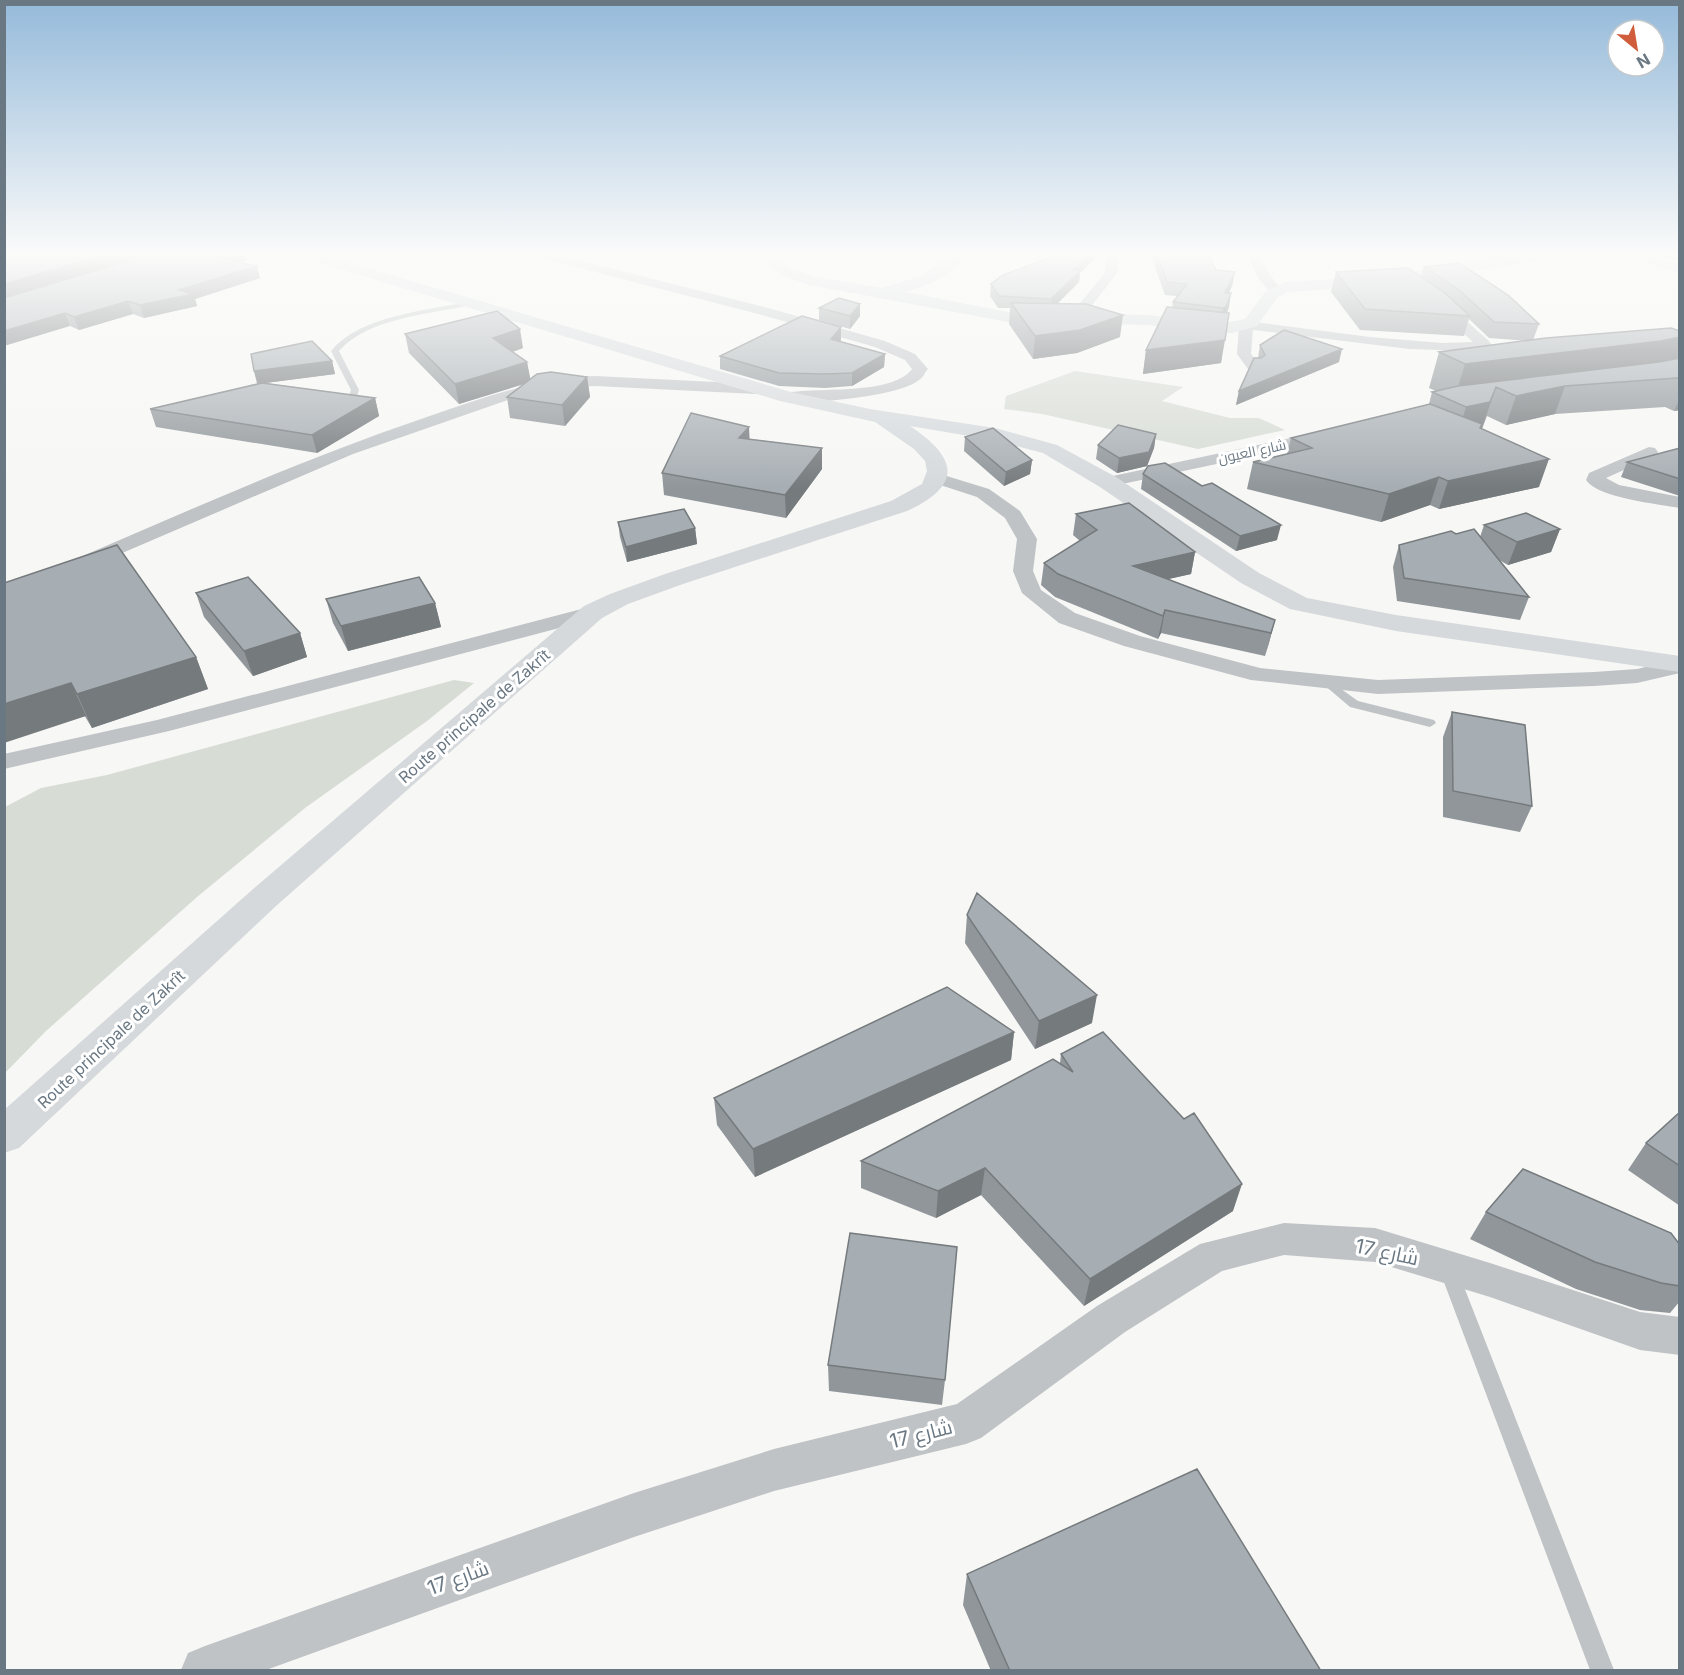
<svg xmlns="http://www.w3.org/2000/svg" width="1684" height="1675" font-family="Inter,Cairo,sans-serif">
<style>
.green{fill:#d7dcd5}
.lines{fill:none;stroke-linecap:round;stroke-linejoin:round}
.lane{fill:#bfc3c6;fill-rule:evenodd}
.street{fill:#bfc3c6;fill-rule:evenodd}
.secondary{fill:#d5d9dc;fill-rule:evenodd}
.wall{fill:#90969a}
.shaded-wall{fill:#757a7d}
.building{fill:#a7aeb3;stroke:#757a7d;stroke-width:1.5}
.labels{text-anchor:middle;dominant-baseline:central;stroke-width:6;stroke-linejoin:round;paint-order:stroke}
.far-street-label{font-size:14px;fill:#6a7883;stroke:#fff}
.street-label{font-size:16px;fill:#6a7883;stroke:#fff}
.near-street-label{font-size:20px;fill:#6a7883;stroke:#fff}
</style>
<rect width="100%" height="100%" fill="#f7f7f5"/>
<!-- green -->
<path class="green" d="M1075 371 1183 387 1162 401 1230 418H1259L1285 430 1198 449 1042 414 1004 409 1006 396Z
M454 680 474 683 427 721 305 808 197 897 46 1031 5 1073V807L41 788 107 775Z"/>
<g class="lines">
<!-- lane -->
<path class="lane" d="M473 301 475 304C434 314 368 317 339 351L359 390 355 402 337 407V403L348 399 351 390 331 351C360 315 430 310 473 301Z
M1327 679 1358 701 1434 720 1436 723 1430 727 1350 707 1323 684 1321 682Z
M1448 1260 1455 1263 1457 1269 1614 1670H1590L1439 1269 1441 1263Z"/>
<!-- street -->
<path class="street" d="M539 255H558L772 309 885 341 915 354 928 369C925 372 923 378 919 380 902 396 804 406 781 400L779 397C791 383 889 400 912 369L905 360 875 347 762 315 541 258Z
M1107 255H1119L1117 273 1079 322H1069L1067 319 1069 316 1105 273Z
M1247 255H1259L1271 277 1282 289 1280 292H1270L1259 279Z
M1482 255H1499L1510 260 1504 264Z
M1440 301 1445 302 1489 341 1491 344 1489 347 1469 351 1409 349 1253 330 1251 354 1261 366 1258 369H1248L1237 354 1239 325 1246 321 1370 337 1443 343 1473 342 1435 308 1433 305Z
M595 376 756 384 764 389 756 394 595 386 567 387 522 395 353 454 92 566H78L75 562 78 558C192 509 306 458 424 418 480 399 535 378 595 376Z
M1324 431 1330 432 1332 436 1330 440 1108 487 1102 486 1099 482 1102 478 1108 477Z
M1649 447 1655 448 1658 452 1655 456 1606 478 1619 485 1680 497V508C1658 504 1598 498 1586 480L1589 473Z
M937 473 989 489 1020 511 1037 539 1033 571 1041 590 1075 613 1140 636 1260 668 1378 680 1594 672 1637 669 1680 659V673L1637 683 1594 686 1378 694 1251 680 1124 646 1059 623 1022 593 1013 571 1017 539 1005 518 977 497 931 482 928 478 931 474Z
M593 606 601 607 604 612 601 617 169 731 4 769V754L157 720Z
M1284 1223 1375 1228 1490 1263 1640 1312 1680 1317V1355L1640 1350 1490 1297 1375 1262 1284 1255 1222 1271 1125 1332 981 1438 966 1444 774 1491 634 1537 266 1670H181L188 1653 205 1646 634 1493 774 1449 957 1404 1097 1306 1200 1244Z"/>
<!-- secondary -->
<path class="secondary" d="M300 255H323L791 392 870 409 995 428 1057 445 1116 477 1259 573 1307 598 1396 615 1680 656V672L1396 631 1290 609 1241 583 1100 487 1043 453 993 440 910 426C958 458 963 485 907 511L683 584 628 604 602 618 276 906 19 1148 4 1153V1110L252 890 584 606 610 594 665 574 891 501 922 484 927 471 925 461 914 449 875 422 780 401 303 258Z
M752 255H769L792 269 816 277 882 288 921 276 950 255H966C955 274 927 287 905 292L1008 312 1149 315 1220 324 1245 319 1266 291 1285 282 1386 276 1518 255H1551L1543 260 1386 286 1287 292 1277 298 1257 326 1232 333H1208L1149 325 1008 322 809 285 781 275Z
M1624 255H1647L1680 263V273L1626 258Z"/>
</g>
<!-- wall -->
<path class="wall" d="M4 255H245L247 260 239 262 260 278 195 299 197 306 144 318 133 314 79 330 70 326Z
M1151 255H1209L1216 270 1235 272 1232 286 1229 293H1231L1227 313 1221 363 1143 374 1146 350 1172 308 1173 302 1177 296 1165 295Z
M1657 255H1680V261Z
M1424 267 1539 324 1533 340 1680 331V355L1678 358H1680V410L1674 411 1665 407 1555 414 1506 425 1487 416 1482 429 1539 487 1439 509 1430 505 1381 522 1247 489 1253 462 1287 454 1291 438 1429 404 1432 392 1436 391 1429 388 1439 352 1529 341 1489 338 1469 319 1464 336 1360 330 1331 292 1336 272 1421 277Z
M1080 273 1079 282 1057 304 1120 337 1077 353 1033 359 1009 324 1010 308H998L990 296 991 284Z
M819 308 860 316 850 329 819 320Z
M405 334 523 348 513 352 527 362 530 380 587 377 590 397 565 426 510 418 507 397 525 383 459 404 409 353Z
M841 340 840 341 885 354 884 367 852 386 825 388 779 386 720 369V356Z
M1260 345 1339 362 1236 405 1239 391 1258 358Z
M332 361 335 374 265 383 375 398 379 416 317 453 156 427 150 409 257 384 254 371Z
M749 427V439L822 448V469L786 518 664 495 662 473Z
M1156 434 1154 448 1147 466 1117 473 1096 459 1098 445Z
M965 437 1032 460 1030 474 1004 486 964 451Z
M1680 448V496L1621 477 1627 462Z
M1143 474 1202 486 1277 540 1236 551 1141 489Z
M1076 514 1195 552 1191 574 1168 579 1275 620 1265 656 1161 633 1158 639 1055 597 1041 585 1044 563 1080 541 1073 535Z
M618 522 695 528 697 544 627 562 620 537Z
M1484 525 1560 529 1551 552 1508 565 1499 560 1529 597 1520 620 1397 601 1393 567 1399 545 1456 534 1480 537Z
M4 583 196 657 208 689 92 728Z
M196 593 300 633 307 657 253 676 204 617Z
M326 599 435 603 441 627 348 651 333 623Z
M1452 712 1532 806 1520 832 1443 817V737Z
M967 915 1092 1023 1035 1049 965 943Z
M1014 1032 1011 1060 755 1177 717 1125 714 1098Z
M1061 1054 1233 1211 1084 1306 981 1195 936 1218 861 1188V1161L1060 1063Z
M1680 1112V1206L1628 1170 1646 1143Z
M1486 1212 1680 1245V1301L1670 1313 1640 1310 1576 1289 1470 1239Z
M828 1365 945 1380 942 1405 829 1391Z
M967 1574 1321 1671H991L963 1605Z"/>
<!-- shaded-wall -->
<path class="shaded-wall" d="M105 255H150L4 298V284Z
M221 255H245L247 260 218 269 215 257Z
M1089 255H1099L1080 273 1079 282 1050 311 1051 299 1073 270Z
M257 266 260 278 195 299 197 306 144 318 140 305 179 290Z
M1235 272 1232 286 1223 306 1225 293Z
M1231 293 1229 307 1224 321 1220 322 1223 308Z
M128 301 133 314 79 330 74 317Z
M860 304V316L850 329V316Z
M65 313 70 326 4 346V331Z
M1123 315 1120 337 1077 353 1033 359 1035 336Z
M841 327V340L831 352V339Z
M520 329 523 348 496 357 493 338Z
M1680 337V355L1673 370 1565 386 1555 414 1506 425 1516 396 1496 387 1481 431 1457 436 1466 407 1454 400 1465 364Z
M1225 340 1221 363 1143 374 1146 350Z
M1342 349 1339 362 1236 405 1239 391Z
M885 354 884 367 852 386V373Z
M332 361 335 374 258 384 254 371Z
M527 362 531 382 459 404 455 384Z
M587 377 590 397 565 426 562 405Z
M375 398 379 416 317 453 312 435Z
M1680 398V410L1674 411Z
M749 427 750 448 739 438Z
M1156 434 1154 448 1147 466 1117 473 1119 458Z
M822 448V469L786 518 785 495Z
M1549 459 1539 487 1439 509 1448 481Z
M1032 460 1030 474 1004 486 1006 472Z
M1439 477 1430 505 1381 522 1389 494Z
M1281 525 1277 540 1236 551 1240 536Z
M695 528 697 544 627 562 626 547Z
M1560 529 1551 552 1508 565 1517 542Z
M1195 552 1191 574 1129 588 1133 566Z
M435 603 441 627 348 651 341 626Z
M1165 610 1161 633 1158 639 1163 616Z
M1275 620 1269 643 1265 656 1271 633Z
M300 633 307 657 253 676 244 651Z
M196 657 208 689 92 728 77 694Z
M71 683 86 716 4 743V704Z
M1097 995 1092 1023 1035 1049 1039 1021Z
M1014 1032 1011 1060 755 1177 753 1149Z
M985 1168 981 1195 936 1218 938 1191Z
M1242 1184 1233 1211 1084 1306 1090 1279Z"/>
<!-- building -->
<path class="building" d="M4 255H105L4 284Z
M147 255H221L215 257 257 266 179 290 193 294 140 305 128 301 74 317 65 313 4 331V298Z
M1057 255H1089L1073 270 1080 271 1051 299 999 296 991 284 1003 275Z
M1157 255H1209L1216 270 1235 272 1225 293H1231L1226 307 1223 308 1173 302 1187 284 1167 282Z
M1459 263 1508 295 1539 324 1494 322 1458 289 1424 267Z
M1408 268 1446 294 1470 316 1365 309 1336 272Z
M839 298 860 304 850 316 819 308Z
M1011 303 1086 304 1123 315 1080 330 1035 336Z
M1167 307 1229 313 1225 340 1146 350Z
M497 311 520 329 493 338 527 362 455 384 405 334Z
M802 316 841 327 831 339 885 354 852 373 825 374 779 373 720 356Z
M1671 328 1680 331V337L1661 341 1465 364 1439 352 1546 338Z
M1284 330 1342 349 1239 391 1254 358H1261L1265 355 1260 345Z
M312 341 332 361 254 371 251 354Z
M1680 358V379L1677 378 1565 386 1516 396 1496 387 1490 402 1466 407 1432 392 1458 386 1659 362Z
M551 372 587 377 562 405 507 397 537 374Z
M262 383 375 398 312 435 150 409Z
M1430 404 1482 424 1480 428 1549 459 1448 481 1439 477 1389 494 1253 462 1312 448 1291 438Z
M691 413 749 427 739 438 822 448 785 495 662 473Z
M1118 425 1156 434 1149 452 1119 458 1098 445Z
M993 428 1032 460 1006 472 965 437Z
M1680 448V479L1627 462Z
M1165 463 1202 486 1212 483 1281 525 1240 536 1143 474 1148 466Z
M1129 503 1195 552 1133 566 1275 620 1271 633 1165 610 1163 616 1058 574 1044 563 1097 530 1076 514Z
M684 509 695 528 626 547 618 522Z
M1526 513 1560 529 1517 542 1484 525Z
M1474 529 1529 597 1404 578 1399 545 1451 531 1456 534Z
M117 545 196 657 77 694 71 683 4 704V583Z
M248 577 300 633 244 651 196 593Z
M419 577 435 603 341 626 326 599Z
M1452 712 1525 725 1532 806 1453 791Z
M977 893 1097 995 1039 1021 967 915Z
M947 987 1014 1032 753 1149 714 1098Z
M1103 1032 1184 1119 1194 1113 1242 1184 1090 1279 985 1168 938 1191 861 1161 1053 1059 1073 1072 1061 1054Z
M1680 1112V1166L1646 1143Z
M1523 1169 1671 1233 1680 1245V1286L1661 1283 1595 1262 1486 1212Z
M850 1233 957 1247 945 1380 828 1365Z
M1197 1469 1321 1671H1010L967 1574Z"/>
<!-- sky -->
<linearGradient id="sky" x2="0" y2="1"><stop stop-color="#95bada"/><stop offset="0.52" stop-color="#fbfbfa"/><stop offset="1" stop-color="#fbfbfa" stop-opacity="0"/></linearGradient>
<rect width="1684" height="489" fill="url(#sky)"/>
<g class="labels">
<!-- far-street labels -->
<g class="far-street-label">
<text transform="translate(1252 451) rotate(-12)">شارع العيون</text>
</g>
<!-- street labels -->
<g class="street-label">
<text transform="translate(474 716) rotate(-41)">Route principale de Zakrît</text>
<text transform="translate(111 1039) rotate(-43)">Route principale de Zakrît</text>
</g>
<!-- near-street labels -->
<g class="near-street-label">
<text transform="translate(1387 1252) rotate(12)">شارع 17</text>
<text transform="translate(921 1434) rotate(-14)">شارع 17</text>
<text transform="translate(458 1578) rotate(-20)">شارع 17</text>
</g>
</g>
<!-- border -->
<rect width="1684" height="1675" fill="none" stroke="#6a7883" stroke-width="12"/>
<!-- north arrow -->
<g transform="translate(1636 48) rotate(150)"><circle r="28" fill="#ffffff" stroke="#c3c9cd" stroke-width="1.5"/>
<path d="M0-4.5L10 22L0 15L-10 22Z" fill="#d05d3c"/>
<text y="-9" font-size="16" font-weight="bold" text-anchor="middle" fill="#6a7883">N</text>
</g>
</svg>
